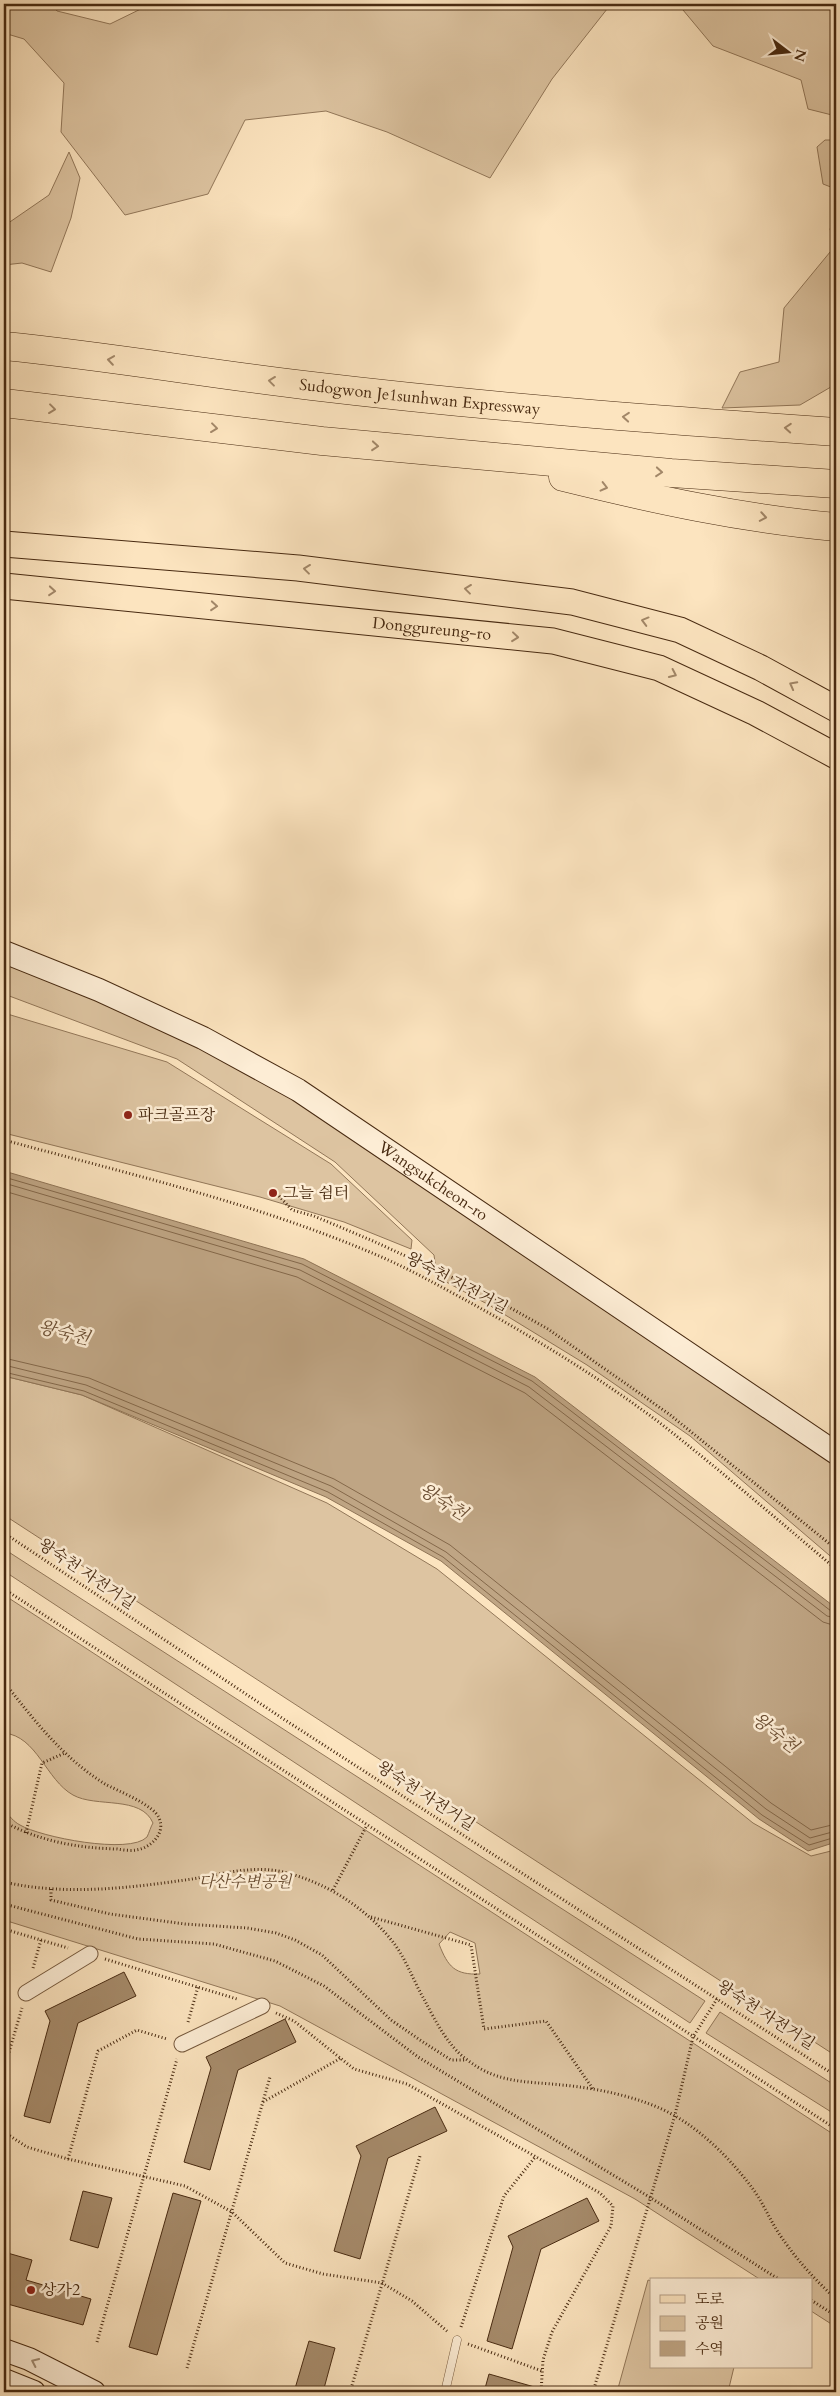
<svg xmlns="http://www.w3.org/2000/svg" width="840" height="2396" font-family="Cardo,'Noto Serif KR',serif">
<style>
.green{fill:#ddc4a1;stroke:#927759;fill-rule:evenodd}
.water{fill:#bfa584;stroke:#8f7456}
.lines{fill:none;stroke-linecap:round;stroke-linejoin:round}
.shore{stroke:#84684a;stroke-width:1}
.building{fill:#a68b6b;stroke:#482a11}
.lane-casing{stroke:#75583c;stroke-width:9}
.street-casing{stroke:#75583c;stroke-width:17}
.secondary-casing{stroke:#482a11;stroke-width:24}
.primary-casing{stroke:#482a11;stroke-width:27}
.highway-casing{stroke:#482a11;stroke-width:29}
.path{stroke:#482a11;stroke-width:3;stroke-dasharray:1 2.5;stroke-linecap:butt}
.lane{stroke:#fdedd5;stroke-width:8}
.street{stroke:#fdedd5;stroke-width:15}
.secondary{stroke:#fdedd5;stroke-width:22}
.primary{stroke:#fce4bf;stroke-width:25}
.highway{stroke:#fce4bf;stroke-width:28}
.oneway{stroke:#a28768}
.oneway2{stroke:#a28c73}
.poi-dot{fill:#8f2418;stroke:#fdedd5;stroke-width:2}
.labels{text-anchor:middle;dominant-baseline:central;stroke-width:5;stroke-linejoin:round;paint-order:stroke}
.street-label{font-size:16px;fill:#482a11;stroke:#fdedd5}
.poi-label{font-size:16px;fill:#482a11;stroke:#fdedd5;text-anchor:start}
.park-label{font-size:16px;font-style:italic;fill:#66492e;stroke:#fdedd5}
.water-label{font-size:18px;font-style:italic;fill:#6c4f34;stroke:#fdedd5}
</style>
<rect width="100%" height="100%" fill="#fce4bf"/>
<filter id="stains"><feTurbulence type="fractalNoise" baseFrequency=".004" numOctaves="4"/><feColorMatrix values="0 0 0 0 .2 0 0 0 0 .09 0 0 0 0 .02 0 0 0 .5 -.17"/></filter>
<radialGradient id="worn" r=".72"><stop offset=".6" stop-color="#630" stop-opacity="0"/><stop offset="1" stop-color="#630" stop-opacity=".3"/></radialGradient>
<!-- green -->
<path class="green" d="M4 4H52L57 11 110 24 151 4H611L552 79 490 178 387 132 326 111 245 120 208 194 125 215 61 132 64 83 24 39 4 33Z
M678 4H836V116L808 109 801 80 713 46Z
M825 140H836V189L823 184 817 147Z
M69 152 80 178 71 218 51 272 22 263 4 265V226L49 195Z
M836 218V384L800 405 722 408 740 372 779 362 784 308 835 246 830 229Z
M4 958 281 1086 836 1463V1561L690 1436 587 1365 489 1305 437 1277 434 1255 335 1162 177 1059 4 994Z
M4 1013 167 1062 331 1164 412 1240 411 1249 344 1222 260 1197 4 1133Z
M4 1376 82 1395 327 1503 437 1569 753 1823 811 1856 831 1851 836 1854V2056L4 1515Z
M4 1549 705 2001 690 2023 4 1571Z
M4 1595 836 2136V2327L811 2311V2280H761L635 2199 280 2006 4 1920V1809C8 1815 14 1822 20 1825 40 1837 130 1855 147 1837 149 1833 151 1826 153 1823 141 1795 96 1808 73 1795 46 1780 37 1736 4 1733ZM450 1932 475 1943 480 1974C455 1975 448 1967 439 1944Z
M720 2012 836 2086V2115L706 2033Z
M648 2280 651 2281V2367H734L728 2392H617Z"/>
<!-- water -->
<path class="water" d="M4 1171 304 1259 535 1377 836 1608V1842L808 1851 759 1819 441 1561 326 1497 82 1395 4 1376Z"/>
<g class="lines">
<!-- shore -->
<path class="shore" d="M4 1177 302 1264 532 1381 831 1611 836 1612
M4 1183 300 1270 529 1387 827 1616 836 1618
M4 1191 297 1277 525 1393 823 1622 836 1626
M4 1358 89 1378 334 1479 450 1545 771 1803 811 1830 836 1824
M4 1365 86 1385 331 1486 446 1552 766 1809 810 1838 836 1831
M4 1372 84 1391 328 1492 443 1557 762 1815 809 1845 836 1837"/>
</g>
<!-- building -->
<path class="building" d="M124 1972 136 1996 78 2023 50 2123 24 2116 50 2021 45 2011Z
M285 2019 296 2042 238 2070 210 2170 184 2162 211 2068 206 2057Z
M435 2107 447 2131 388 2158 360 2259 334 2251 361 2156 356 2146Z
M83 2191 112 2198 98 2248 70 2240Z
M173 2193 201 2201 157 2355 129 2347Z
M587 2198 599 2221 541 2249 512 2349 487 2341 513 2247 508 2236Z
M4 2252 32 2260 26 2280 91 2299 83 2325 4 2303Z
M309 2341 335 2348 323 2392H294Z
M489 2374 538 2388 537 2392H484Z"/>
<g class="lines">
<defs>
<path id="lane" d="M445 2392 457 2340"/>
<path id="street" d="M26 1993 90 1954
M182 2044 262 2006"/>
<g id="secondary">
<path id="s1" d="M4 952 99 990 203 1038 298 1090 836 1453"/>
<path d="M4 2350 29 2359 94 2392"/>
<path d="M4 2380 34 2392"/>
</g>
<g id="primary">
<path d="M4 544 298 568 572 602 680 630 761 668 836 709"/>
<path id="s2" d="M4 586 553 641 659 668 756 713 836 756"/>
</g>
<g id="highway">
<path id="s3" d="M4 346C107 356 209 374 312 386 487 407 661 420 836 432"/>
<path d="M4 403 322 441 671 473 836 484"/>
<path d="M563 477C652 499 744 519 836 527"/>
</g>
</defs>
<!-- lane casing -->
<use href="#lane" class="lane-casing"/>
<!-- street casing -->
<use href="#street" class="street-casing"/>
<!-- secondary casing -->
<use href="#secondary" class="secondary-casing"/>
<!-- primary casing -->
<use href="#primary" class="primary-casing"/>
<!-- highway casing -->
<use href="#highway" class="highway-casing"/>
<!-- path -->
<path class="path" d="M4 1140C133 1175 263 1205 386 1259 415 1272 443 1288 471 1303 536 1339 600 1378 660 1423 720 1470 778 1520 836 1569
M279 1196 292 1210 314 1216 373 1241 475 1288 548 1329 669 1414 836 1549
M4 1533 285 1720 836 2076
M4 1589 836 2129
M4 1682C34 1720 63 1758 105 1784 118 1791 154 1805 159 1818 166 1833 151 1848 136 1850 130 1851 123 1850 117 1849 76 1848 40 1841 4 1822
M26 1833 42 1763 65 1753
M4 1882C65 1896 130 1888 192 1879 222 1874 253 1865 283 1872 326 1882 366 1908 393 1942 406 1959 414 1982 425 2001 435 2020 448 2046 466 2059 498 2084 525 2081 562 2085 597 2088 645 2098 675 2116 705 2133 733 2162 753 2189 764 2204 771 2223 782 2238 797 2260 816 2281 836 2299
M51 1889V1900L110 1914 185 1924 247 1928 276 1933 295 1940 322 1955 391 2020 420 2040 451 2060H466
M333 1890 367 1825
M4 1896 8 1883
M4 1904 138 1939 214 1944 275 1961 324 1986 418 2057 651 2198 780 2280
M371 1917 471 1945 484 2029 546 2021 593 2089
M4 1929 68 1948
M105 1959 237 1999
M33 1968 41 1940
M276 2013 294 2021 354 2069 407 2084 600 2193 613 2206 611 2226 552 2332 543 2360 541 2392
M188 2022 198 1987
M4 2069 22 2008
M263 2102 341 2058
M4 2132 27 2147 68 2159 185 2186 232 2212 285 2263 323 2274 382 2283 412 2301 448 2332
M68 2159 98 2051 137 2030 167 2039
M811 2300 836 2316
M461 2327 504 2196 536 2156
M97 2342 177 2059
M468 2344 542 2371
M187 2368 270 2077
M350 2392 420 2156
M593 2392 675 2115 693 2037 717 1999"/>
<!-- lane -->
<use href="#lane" class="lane"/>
<!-- street -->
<use href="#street" class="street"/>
<!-- secondary -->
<use href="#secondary" class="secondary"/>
<!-- primary -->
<use href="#primary" class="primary"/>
<!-- highway -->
<use href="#highway" class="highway"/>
</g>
<!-- one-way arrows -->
<defs><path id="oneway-chevron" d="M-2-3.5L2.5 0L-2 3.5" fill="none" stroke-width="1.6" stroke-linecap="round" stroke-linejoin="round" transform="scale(1.25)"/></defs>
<g class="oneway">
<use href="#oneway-chevron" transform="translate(111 360) rotate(-172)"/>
<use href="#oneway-chevron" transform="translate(272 381) rotate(-173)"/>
<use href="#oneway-chevron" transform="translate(52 409) rotate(7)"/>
<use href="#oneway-chevron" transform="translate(626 417) rotate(-175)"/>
<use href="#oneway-chevron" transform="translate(214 428) rotate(7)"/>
<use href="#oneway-chevron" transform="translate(788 428) rotate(-176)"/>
<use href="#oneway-chevron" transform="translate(375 446) rotate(5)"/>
<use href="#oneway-chevron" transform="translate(659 472) rotate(5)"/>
<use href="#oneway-chevron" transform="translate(604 487) rotate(14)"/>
<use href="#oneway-chevron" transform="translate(763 517) rotate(10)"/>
<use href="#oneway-chevron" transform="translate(307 569) rotate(-173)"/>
<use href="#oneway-chevron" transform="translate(468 589) rotate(-173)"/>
<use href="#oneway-chevron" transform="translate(52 591) rotate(5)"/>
<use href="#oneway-chevron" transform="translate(214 606) rotate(5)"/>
<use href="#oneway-chevron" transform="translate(645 621) rotate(-165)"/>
<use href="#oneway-chevron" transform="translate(515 637) rotate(6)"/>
<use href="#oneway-chevron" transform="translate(673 674) rotate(25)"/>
<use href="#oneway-chevron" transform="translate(793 685) rotate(-152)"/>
</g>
<use class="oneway2" href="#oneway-chevron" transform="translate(35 2362) rotate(-155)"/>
<!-- markers -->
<g class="poi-dot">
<circle cx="128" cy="1115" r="5"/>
<circle cx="273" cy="1193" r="5"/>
<circle cx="31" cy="2290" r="5"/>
</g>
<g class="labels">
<!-- street labels -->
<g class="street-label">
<text stroke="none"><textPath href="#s3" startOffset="419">Sudogwon Je1sunhwan Expressway</textPath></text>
<text stroke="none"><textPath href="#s2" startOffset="430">Donggureung-ro</textPath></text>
<text stroke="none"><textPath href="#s1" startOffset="488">Wangsukcheon-ro</textPath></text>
<text transform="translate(457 1283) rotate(28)">왕숙천 자전거길</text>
<text transform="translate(87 1574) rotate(34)">왕숙천 자전거길</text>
<text transform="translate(426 1796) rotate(33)">왕숙천 자전거길</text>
<text transform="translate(766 2015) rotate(33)">왕숙천 자전거길</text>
</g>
<!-- poi labels -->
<g class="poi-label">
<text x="138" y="1115">파크골프장</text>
<text x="283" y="1193">그늘 쉼터</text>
<text x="41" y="2290">상가2</text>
</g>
<!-- park labels -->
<g class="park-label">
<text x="245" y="1882">다산수변공원</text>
</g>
<!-- water labels -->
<g class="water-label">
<text transform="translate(64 1333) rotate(14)">왕숙천</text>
<text transform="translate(443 1502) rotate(32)">왕숙천</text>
<text transform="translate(775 1733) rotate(38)">왕숙천</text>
</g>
</g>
<!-- margin -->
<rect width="840" height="2396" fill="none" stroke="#fce4bf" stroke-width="20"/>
<rect x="5" y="5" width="830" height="2386" fill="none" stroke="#482a11" stroke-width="2.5"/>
<rect x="10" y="10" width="820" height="2376" fill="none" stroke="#482a11"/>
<!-- legend -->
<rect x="650" y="2278" width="162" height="90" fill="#fdedd5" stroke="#b59f87"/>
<rect x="660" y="2295" width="25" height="8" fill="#fce4bf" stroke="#b59f87"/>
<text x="695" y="2304" font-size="15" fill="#482a11">도로</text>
<rect x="660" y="2316" width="25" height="15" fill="#ddc4a1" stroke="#b59f87"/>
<text x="695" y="2328" font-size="15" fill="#482a11">공원</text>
<rect x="660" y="2341" width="25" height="15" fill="#bfa584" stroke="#b59f87"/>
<text x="695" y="2354" font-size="15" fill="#482a11">수역</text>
<!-- north arrow -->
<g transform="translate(788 52) rotate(106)" stroke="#fdedd5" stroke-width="4" paint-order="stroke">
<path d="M0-4L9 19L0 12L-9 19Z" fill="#482a11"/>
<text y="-8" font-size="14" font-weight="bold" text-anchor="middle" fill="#482a11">N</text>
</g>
<rect width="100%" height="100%" filter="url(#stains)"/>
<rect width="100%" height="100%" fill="url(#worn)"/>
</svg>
